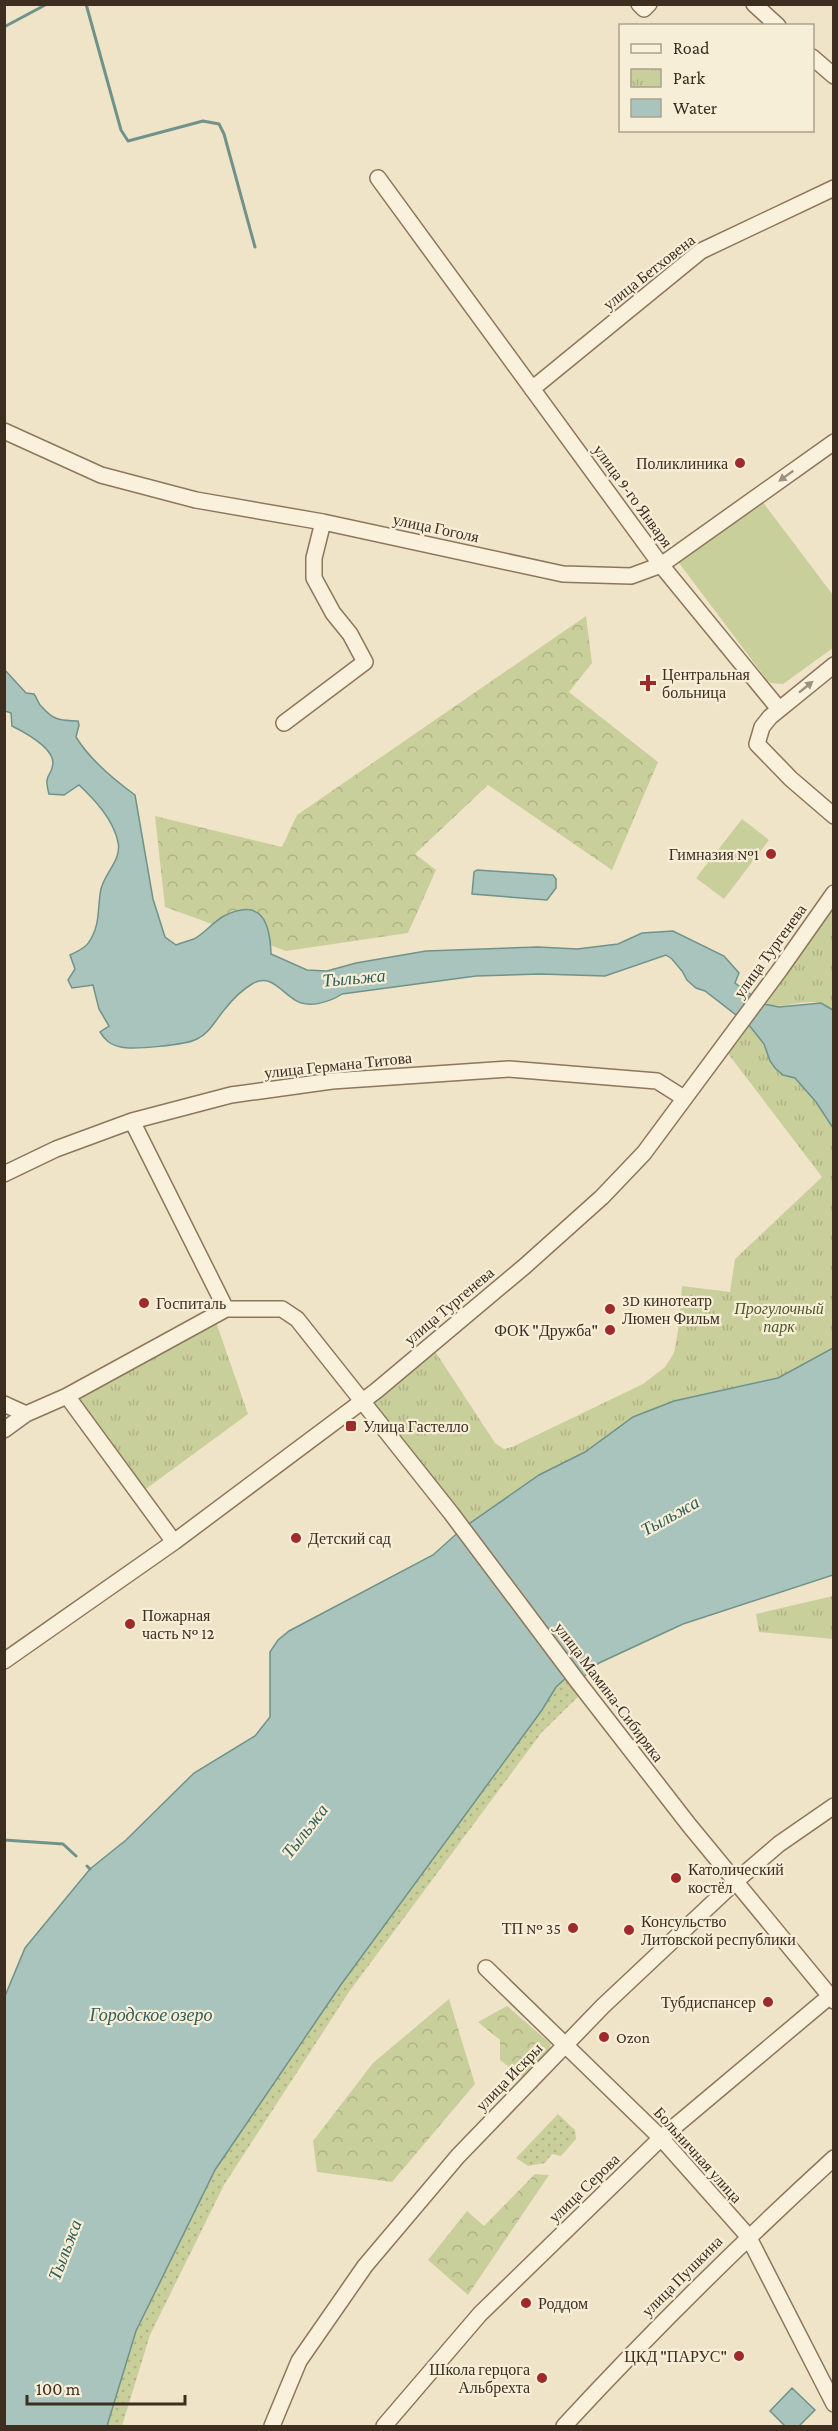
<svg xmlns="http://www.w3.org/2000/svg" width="838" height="2431" font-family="'Crimson Pro',serif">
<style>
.grass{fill:url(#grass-dots)}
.forest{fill:url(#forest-crowns)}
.park{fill:url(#park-tufts)}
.pitch{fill:#c9cf9b}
.water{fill:#a9c4bc;stroke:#6f938a;stroke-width:1.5}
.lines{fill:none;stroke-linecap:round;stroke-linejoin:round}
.stream{stroke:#6f938a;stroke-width:3}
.minor-casing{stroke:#8d765c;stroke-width:18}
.minor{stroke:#faf1dc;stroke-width:15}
.oneway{fill:#9c907e}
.poi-dot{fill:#9e2a2b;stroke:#f7eed8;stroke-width:2}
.labels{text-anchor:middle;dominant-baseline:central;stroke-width:4.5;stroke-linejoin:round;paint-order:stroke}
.street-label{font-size:16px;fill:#3d2e20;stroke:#f7eed8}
.poi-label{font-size:16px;fill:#3d2e20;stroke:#f7eed8;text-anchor:start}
.park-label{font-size:16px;font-style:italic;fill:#4d5a26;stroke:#f7eed8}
.water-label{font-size:18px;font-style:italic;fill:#2f5d5a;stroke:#f7eed8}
</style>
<defs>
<pattern id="grass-dots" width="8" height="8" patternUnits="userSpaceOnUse" patternTransform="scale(1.5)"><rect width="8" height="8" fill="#c9cf9b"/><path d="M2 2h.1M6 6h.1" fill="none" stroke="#aeb285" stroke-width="1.8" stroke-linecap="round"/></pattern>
<pattern id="forest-crowns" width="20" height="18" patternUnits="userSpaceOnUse" patternTransform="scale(1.5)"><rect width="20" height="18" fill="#c9cf9b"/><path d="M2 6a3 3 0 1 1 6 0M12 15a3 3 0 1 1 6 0" fill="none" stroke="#aeb285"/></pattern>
<pattern id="park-tufts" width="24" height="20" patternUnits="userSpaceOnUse" patternTransform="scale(1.5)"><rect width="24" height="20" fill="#c9cf9b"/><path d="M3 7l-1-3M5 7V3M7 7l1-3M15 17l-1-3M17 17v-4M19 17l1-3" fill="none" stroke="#aeb285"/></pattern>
</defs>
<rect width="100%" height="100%" fill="#f0e4c8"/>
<!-- grass -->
<path class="grass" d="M565 1679 578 1682 581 1694 542 1732 349 1992 224 2185 150 2335 122 2426H107L136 2331 215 2170 340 1986 542 1710 556 1687Z
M558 2114 575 2130 576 2139 561 2156 552 2154 545 2163 528 2166 516 2158Z"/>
<!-- forest -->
<path class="forest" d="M586 616 592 663 569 692 658 762 612 870 488 785 415 854 436 870 408 933 286 951 165 907 155 816 282 847 297 815Z
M449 1999 475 2084 392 2182 317 2172 313 2141 373 2063Z
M507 2006 551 2044 537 2089 500 2060V2040L478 2022Z
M535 2174 549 2175 468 2295 428 2260 467 2211 484 2226Z"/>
<!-- park -->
<path class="park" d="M833 893V1010C830 1008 824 1004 820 1003 799 998 776 1015 758 998Z
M742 1020 749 1025 764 1044 770 1061 783 1075 795 1078 816 1102 833 1128 834 1348 778 1378 674 1401 633 1417 585 1452 539 1475 463 1528 362 1402 431 1345 495 1443 504 1449 512 1447 643 1384 665 1367 674 1353 678 1331 682 1286 730 1292 735 1259 822 1177 723 1047Z
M214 1316 248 1414 139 1494 67 1396Z
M833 1596V1639L759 1632 756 1614Z"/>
<!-- pitch -->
<path class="pitch" d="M762 501 833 595V648L783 684 771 683 767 680 679 563Z
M742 819 769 840 724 899 696 878Z"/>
<!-- water -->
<path class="water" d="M4 669 26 693 34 694C38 699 37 703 42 707 55 722 62 720 78 721L79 725 76 737C90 760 113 779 135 795L153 899 165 937 176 945C181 943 188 941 194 939 205 933 213 922 224 916 262 897 270 923 271 954L307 970 327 971 356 963 426 951 538 947 577 949 618 944 642 933 673 931 724 956 739 973 735 983 764 1004 779 1007 821 1003 833 1010V1128L816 1102 795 1078 783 1075 775 1068 770 1061 764 1044 749 1025 705 991 696 988 687 980 682 971 672 959 666 955 605 976 540 974 476 976 342 994C330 1002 308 1009 295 1000 280 991 271 973 252 984 242 990 232 1000 225 1009 216 1019 210 1033 197 1039 186 1045 133 1050 121 1047 110 1045 105 1040 100 1032L109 1026 99 1009 93 985 72 988 68 980 75 969 70 955C76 952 86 948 89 942 101 924 97 908 101 889 105 872 122 860 118 842 113 819 95 800 79 785L64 795 49 794C43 772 52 778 53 763 53 747 24 732 12 726L11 713 5 711Z
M477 870 553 875 556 879V888L547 900 472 894 474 872Z
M833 1348V1575L683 1624 599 1663 578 1682 565 1679 556 1687 542 1710 340 1986 215 2170 136 2331 107 2426H5V1996L25 1948 90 1869 126 1840 194 1773 255 1736 270 1717V1652L278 1640 289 1631 433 1555 463 1528 539 1475 585 1452 633 1417 674 1401 778 1378Z
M792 2388 815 2410 799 2426H785L770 2411Z"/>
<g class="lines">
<!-- stream -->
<path class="stream" d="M86 4 121 130 128 141 203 121 219 124 224 134 255 247
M4 27 47 4
M4 1840 63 1844 76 1856
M87 1866 90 1869"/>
<defs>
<path id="minor" d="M639 4 644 9 649 4
M754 4 778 26
M812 57 834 76
M378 178 661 565 779 709
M532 389 701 251 834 188
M4 431 101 475 196 500 323 522 563 574 631 576 661 565 834 442
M834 665 770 717 762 727 757 744 791 779 834 816
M284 723 365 662 350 634 333 613 314 578V558L323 522
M132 1121 226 1309
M4 1174 56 1149 132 1121 231 1095 332 1081 509 1069 657 1081 684 1098
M67 1396 174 1542
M4 1404 26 1414
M4 1430 26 1414 67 1396 226 1309H282L297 1319 451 1513 578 1682 689 1825 834 2001
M4 1661 174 1542 376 1391 525 1266 602 1197 644 1153 779 971 834 893
M486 1968 661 2138 748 2236 834 2404
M272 2426 299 2361 365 2266 458 2156 603 2006 736 1881 779 1844 834 1806
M384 2426 480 2314 661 2138 830 1996
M564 2426C650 2333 740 2244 834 2158"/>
</defs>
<!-- minor casing -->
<use href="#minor" class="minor-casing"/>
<!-- minor -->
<use href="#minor" class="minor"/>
</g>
<!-- one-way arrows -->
<defs><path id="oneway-solid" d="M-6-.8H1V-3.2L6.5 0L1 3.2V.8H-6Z" transform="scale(1.5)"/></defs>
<g class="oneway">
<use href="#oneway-solid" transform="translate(786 476) rotate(144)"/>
<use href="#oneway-solid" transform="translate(806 687) rotate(-39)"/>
</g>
<!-- markers -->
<g class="poi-dot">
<circle cx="740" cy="463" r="6"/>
<path d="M645 674h6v6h6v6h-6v6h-6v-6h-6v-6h6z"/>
<circle cx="771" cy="854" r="6"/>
<circle cx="144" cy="1303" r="6"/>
<circle cx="610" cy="1309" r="6"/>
<circle cx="610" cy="1330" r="6"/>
<rect x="345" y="1420" width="12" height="12" rx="3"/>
<circle cx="296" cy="1538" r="6"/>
<circle cx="130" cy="1624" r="6"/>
<circle cx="676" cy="1878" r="6"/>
<circle cx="573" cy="1928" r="6"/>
<circle cx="629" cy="1930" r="6"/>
<circle cx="768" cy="2002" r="6"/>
<circle cx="604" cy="2037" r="6"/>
<circle cx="526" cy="2303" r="6"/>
<circle cx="739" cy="2356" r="6"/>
<circle cx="542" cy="2378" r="6"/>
</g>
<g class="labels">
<!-- street labels -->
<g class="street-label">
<text transform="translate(649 272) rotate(-38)">улица Бетховена</text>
<text transform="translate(633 496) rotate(54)">улица 9-го Января</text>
<text transform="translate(436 528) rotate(12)">улица Гоголя</text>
<text transform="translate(770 951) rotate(-54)">улица Тургенева</text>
<text transform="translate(338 1065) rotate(-6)">улица Германа Титова</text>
<text transform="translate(449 1306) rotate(-40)">улица Тургенева</text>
<text transform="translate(609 1692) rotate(53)">улица Мамина-Сибиряка</text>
<text transform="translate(509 2077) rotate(-46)">улица Искры</text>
<text transform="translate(698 2155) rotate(48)">Больничная улица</text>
<text transform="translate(584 2188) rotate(-44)">улица Серова</text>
<text transform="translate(682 2276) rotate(-45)">улица Пушкина</text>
</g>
<!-- poi labels -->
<g class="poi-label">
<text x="728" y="463" text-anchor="end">Поликлиника</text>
<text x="662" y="674">Центральная<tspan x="662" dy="18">больница</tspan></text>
<text x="759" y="854" text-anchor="end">Гимназия №1</text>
<text x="622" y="1300">3D кинотеатр<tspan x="622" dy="18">Люмен Фильм</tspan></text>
<text x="156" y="1303">Госпиталь</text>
<text x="598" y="1330" text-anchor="end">ФОК "Дружба"</text>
<text x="363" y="1426">Улица Гастелло</text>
<text x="308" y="1538">Детский сад</text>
<text x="142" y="1615">Пожарная<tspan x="142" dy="18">часть № 12</tspan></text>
<text x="688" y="1869">Католический<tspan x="688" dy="18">костёл</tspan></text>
<text x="641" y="1921">Консульство<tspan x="641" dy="18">Литовской республики</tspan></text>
<text x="561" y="1928" text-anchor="end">ТП № 35</text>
<text x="756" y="2002" text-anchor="end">Тубдиспансер</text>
<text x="616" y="2037">Ozon</text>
<text x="538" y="2303">Роддом</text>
<text x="727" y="2356" text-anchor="end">ЦКД "ПАРУС"</text>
<text x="530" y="2369" text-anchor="end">Школа герцога<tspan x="530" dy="18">Альбрехта</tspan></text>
</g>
<!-- park labels -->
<g class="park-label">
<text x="779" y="1308">Прогулочный<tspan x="779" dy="18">парк</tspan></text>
</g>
<!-- water labels -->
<g class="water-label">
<text transform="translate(354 978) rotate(-5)">Тыльжа</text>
<text transform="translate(670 1516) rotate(-29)">Тыльжа</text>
<text transform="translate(305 1831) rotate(-52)">Тыльжа</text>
<text x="151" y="2015">Городское озеро</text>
<text transform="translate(65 2250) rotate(-69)">Тыльжа</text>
</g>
</g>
<!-- border -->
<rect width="838" height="2431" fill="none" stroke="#3d2e20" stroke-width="12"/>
<!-- legend -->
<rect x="619" y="24" width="195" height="108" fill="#f7eed8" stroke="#ada18e" stroke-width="1.5"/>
<rect x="631" y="44" width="30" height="9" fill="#faf1dc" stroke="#ada18e" stroke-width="1.5"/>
<text x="673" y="54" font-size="18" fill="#3d2e20">Road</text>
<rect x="631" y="69" width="30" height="18" fill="url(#park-tufts)" stroke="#ada18e" stroke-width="1.5"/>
<text x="673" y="84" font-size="18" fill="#3d2e20">Park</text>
<rect x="631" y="99" width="30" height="18" fill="#a9c4bc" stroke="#ada18e" stroke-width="1.5"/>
<text x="673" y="114" font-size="18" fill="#3d2e20">Water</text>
<!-- scale -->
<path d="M27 2395v9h158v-9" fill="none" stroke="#3d2e20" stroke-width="3"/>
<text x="36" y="2395" font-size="18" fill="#3d2e20" stroke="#f7eed8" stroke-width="4.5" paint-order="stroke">100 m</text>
</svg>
